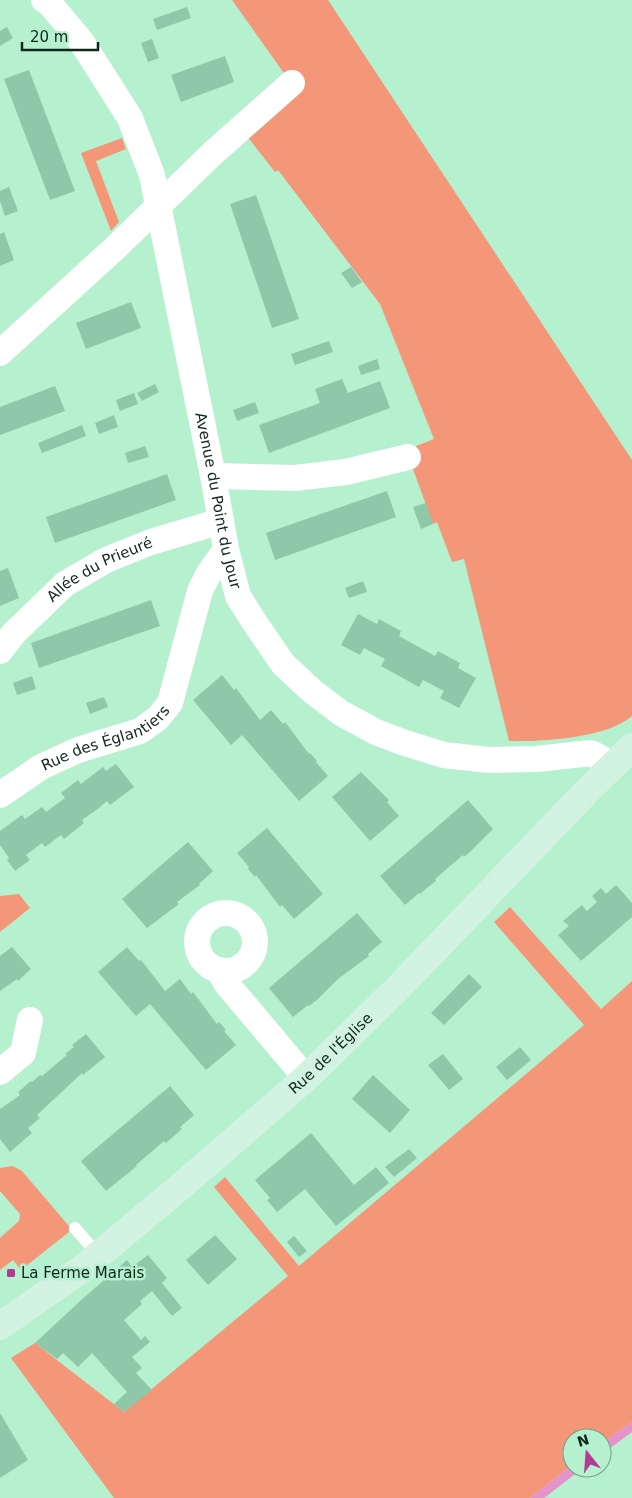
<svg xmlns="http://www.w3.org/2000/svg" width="632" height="1498" font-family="'DejaVu Sans',sans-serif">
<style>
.green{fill:#f49778}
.water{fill:#e692cb}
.building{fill:#8fc8a8}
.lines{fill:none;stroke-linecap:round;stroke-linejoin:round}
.lane{stroke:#fff;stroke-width:12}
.street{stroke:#fff;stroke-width:26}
.secondary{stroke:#d2f2e2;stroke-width:28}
.poi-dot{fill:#b23c94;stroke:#b5f0cf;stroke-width:2}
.labels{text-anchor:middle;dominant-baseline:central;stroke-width:5;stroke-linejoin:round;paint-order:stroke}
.street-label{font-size:15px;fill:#10271b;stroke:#b5f0cf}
.poi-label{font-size:15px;fill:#10271b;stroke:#b5f0cf;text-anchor:start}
</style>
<rect width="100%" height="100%" fill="#b5f0cf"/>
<!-- green -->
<path class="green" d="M232 0H328L632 460V716C607 738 541 742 509 741L464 559 452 562 437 522 433 524 406 450 434 439 380 304 278 170 275 172 246 135 296 90Z
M122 138 126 149 96 161 119 222 111 231 81 153Z
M19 894 30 908 0 932V896Z
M510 907 601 1009 632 981V1422L602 1443V1438H572V1465L530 1498H114L11 1358 35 1343 124 1412 288 1276 214 1187 225 1177 299 1266 584 1025 494 922Z
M13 1166 22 1171 69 1226V1232L21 1270 13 1260 0 1270V1238L19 1221 20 1214 0 1191V1168Z"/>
<!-- water -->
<path class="water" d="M632 1422V1432L602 1454V1443Z
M572 1465V1468H583L544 1498H530Z"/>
<!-- building -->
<path class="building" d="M187 7 191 18 157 30 153 19Z
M7 27 13 38 0 46V31Z
M152 39 159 58 148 62 141 43Z
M225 56 234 82 181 102 171 75Z
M29 70 75 191 50 200 4 79Z
M9 187 18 211 5 216 0 201V191Z
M256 195 299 319 272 328 230 204Z
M4 232 14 260 0 266V234Z
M351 267 362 282 352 288 341 273Z
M131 302 141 328 86 349 76 323Z
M329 341 333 352 295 365 291 354Z
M377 359 380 369 361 375 358 366Z
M342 379 348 393 380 381 390 408 269 453 259 425 320 403 315 389Z
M155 384 159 392 142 401 137 393Z
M55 386 65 411 0 435V407Z
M134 393 138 404 120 411 116 400Z
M255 402 259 413 237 421 233 410Z
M114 415 118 427 99 434 95 423Z
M82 425 86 436 42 453 38 443Z
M145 446 149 457 128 463 125 453Z
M167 474 176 500 55 543 46 517Z
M387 491 396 517 275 560 266 533Z
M426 503 433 524 421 529 413 507Z
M8 568 19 598 0 606V571Z
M363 581 367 592 349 598 345 588Z
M151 600 160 626 39 668 31 643Z
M358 614 377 624 379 619 401 631 399 636 435 656 438 651 460 663 458 668 476 678 459 708 440 698 444 691 423 680 419 687 381 666 385 659 364 648 360 655 341 645Z
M222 675 234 690 236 688 260 720 271 710 283 724 285 722 309 754 310 753 317 761 316 762 328 776 299 801 242 735 231 745 193 700Z
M32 676 36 689 17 695 13 683Z
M104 697 108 707 90 714 86 703Z
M116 764 134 787 110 805 107 801 99 808 82 820 84 823 64 839 61 835 45 847 42 843 26 855 30 860 15 871 7 860 9 858 0 845V831L22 815 25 819 42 807 46 812 65 798 61 793 78 780 81 784 103 767 106 771Z
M361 772 389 800 387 802 399 816 370 841 332 797Z
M468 800 493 829 472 850 464 857 463 855 435 879 436 881 428 887 420 894 419 893 405 905 380 876Z
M267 828 323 894 294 919 282 905 280 907 256 875 255 877 248 869 249 867 237 853Z
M188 842 213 871 199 884 200 885 177 902 179 904 147 928 122 899Z
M616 885 632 903V917L581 961 558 935 569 926 563 921 582 905 587 911 597 902 592 896 601 888 606 894Z
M357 913 382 942 368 954 369 956 338 979 317 1000 309 1006 308 1005 293 1017 269 988Z
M12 947 31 969 18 981 17 979 0 991V956Z
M127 947 139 961 141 960 165 991 180 979 191 994 193 992 217 1024 219 1022 226 1030 224 1031 236 1045 206 1070 150 1004 136 1016 98 972Z
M469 974 482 987 444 1025 431 1013Z
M86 1034 105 1057 83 1075 82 1073 37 1115 40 1118 28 1128 32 1133 10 1152 0 1139V1109L20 1095 18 1092 31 1081 32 1082 40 1075 42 1076 67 1055 65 1054 74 1047 72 1045Z
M520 1047 531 1060 507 1080 496 1067Z
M443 1054 463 1079 449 1090 428 1065Z
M373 1075 410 1110 390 1133 352 1099Z
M170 1086 194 1115 180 1127 182 1129 166 1143 164 1141 136 1165 137 1166 106 1191 81 1161Z
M311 1133 354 1185 376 1167 389 1183 336 1226 305 1189 277 1212 267 1200 270 1198 255 1180Z
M409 1149 417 1158 394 1177 385 1167Z
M215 1235 237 1259 208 1285 186 1260Z
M294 1236 307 1251 299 1257 287 1242Z
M148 1255 167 1278 162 1283 182 1308 172 1316 152 1291 140 1301 142 1304 124 1320 141 1340 145 1336 150 1342 132 1357 142 1368 136 1373 152 1390 124 1412 114 1404 127 1392 92 1353 78 1367 63 1353 57 1359 35 1343 79 1302 127 1260 132 1267Z
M0 1413 28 1460 0 1478Z"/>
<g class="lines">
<!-- lane -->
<path class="lane" d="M75 1228 98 1255"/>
<!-- street -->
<g class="street">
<path id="s1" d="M44 0 50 4 81 41 130 118 152 175 213 476 226 549 238 596 253 620 283 664 312 691 341 713 376 732 405 743 444 755 489 760 537 759 591 753 613 765"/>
<path d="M0 353 114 249 213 153 292 83"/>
<path d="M213 476 295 478 346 472 408 457"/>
<path id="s2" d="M0 651 14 633 65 584 106 560 151 542 221 521"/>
<path id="s3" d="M0 795 41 767 78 750 140 731 158 718 170 703 200 591 208 575 226 549"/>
<circle cx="226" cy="942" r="29"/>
<path d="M219 970 226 983 306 1078"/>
<path d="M0 1072 23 1053 30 1020"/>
</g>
<!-- secondary -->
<path class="secondary" id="s4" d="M0 1326 83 1268 180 1187 306 1078 400 986 587 791 632 747"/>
</g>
<!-- markers -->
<rect class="poi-dot" x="6" y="1268" width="10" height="10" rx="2.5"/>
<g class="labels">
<!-- street labels -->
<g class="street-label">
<text stroke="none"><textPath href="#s1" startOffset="540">Avenue du Point du Jour</textPath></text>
<text stroke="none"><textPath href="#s2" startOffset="131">Allée du Prieuré</textPath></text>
<text stroke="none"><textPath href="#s3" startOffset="121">Rue des Églantiers</textPath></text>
<text stroke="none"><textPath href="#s4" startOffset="429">Rue de l'Église</textPath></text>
</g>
<!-- poi labels -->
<g class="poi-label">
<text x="21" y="1273">La Ferme Marais</text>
</g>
</g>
<!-- north arrow -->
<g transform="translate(587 1453) rotate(343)"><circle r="24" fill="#b5f0cf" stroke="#73a087"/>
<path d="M0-4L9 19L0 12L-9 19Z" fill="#b23c94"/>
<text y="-8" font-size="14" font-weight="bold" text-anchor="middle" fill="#10271b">N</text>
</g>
<!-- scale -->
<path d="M22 42v8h76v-8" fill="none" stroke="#10271b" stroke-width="2.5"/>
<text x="30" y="42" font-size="15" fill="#10271b" stroke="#b5f0cf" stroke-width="4" paint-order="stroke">20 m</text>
</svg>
